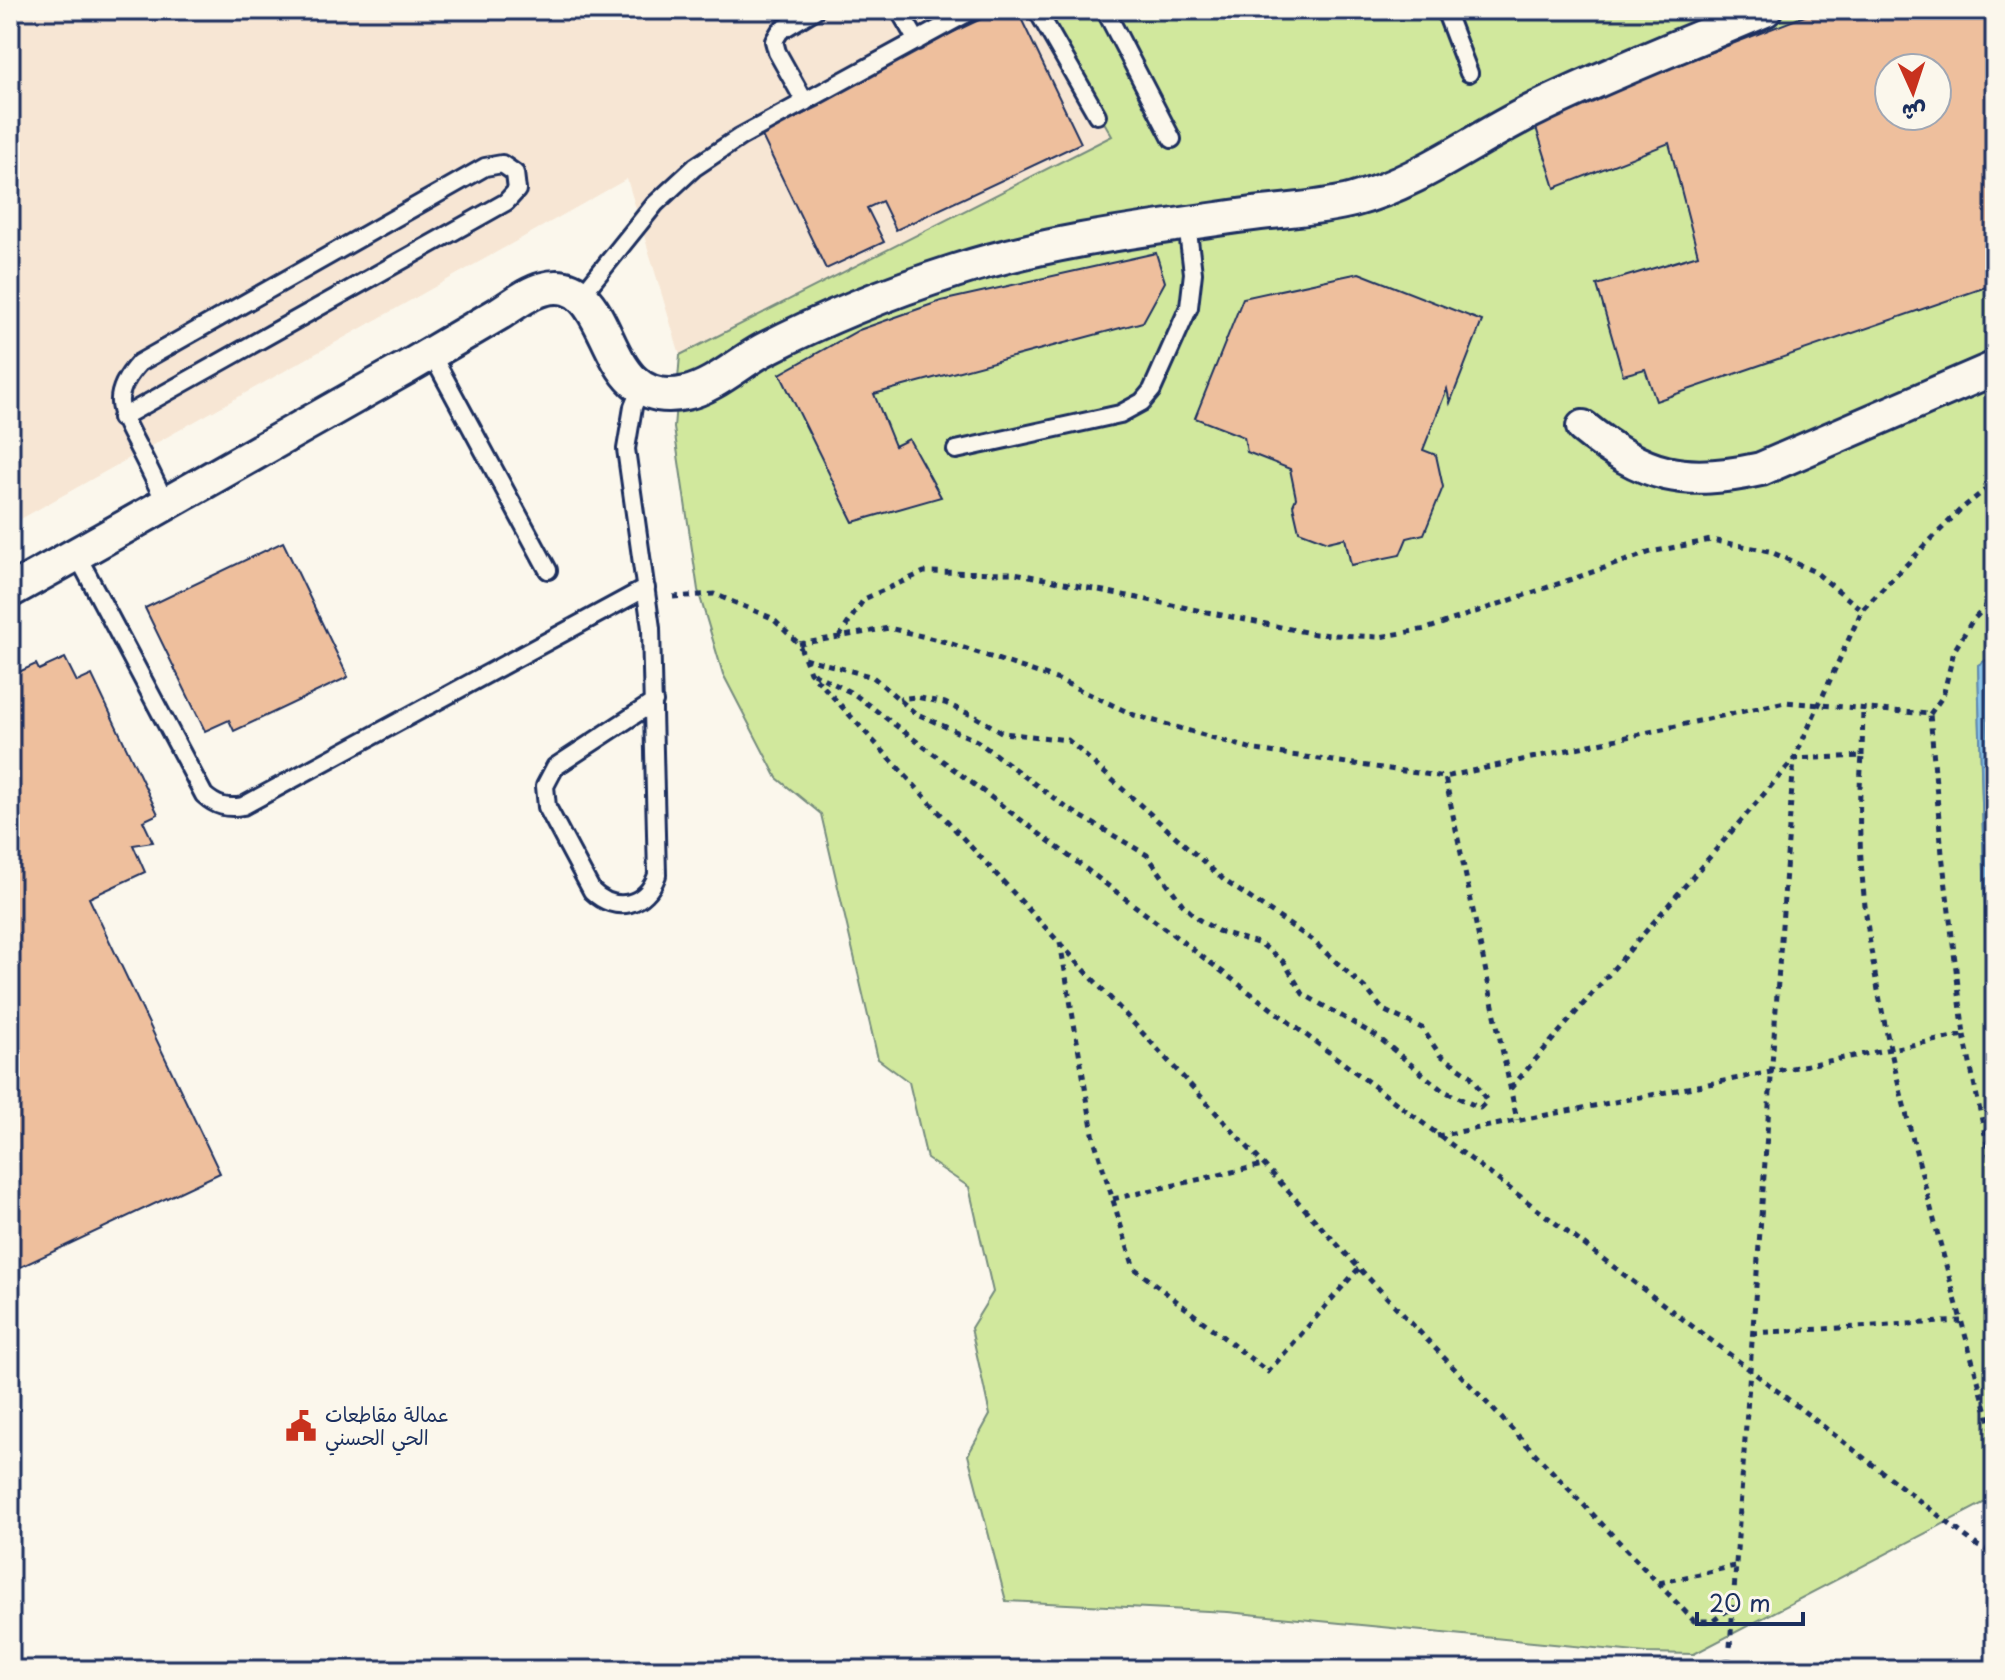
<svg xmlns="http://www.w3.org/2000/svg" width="2005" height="1680" font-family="'Playpen Sans','Playpen Sans Arabic',sans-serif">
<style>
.built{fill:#f7e6d4}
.green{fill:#d1e89d;stroke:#768c7e;stroke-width:2;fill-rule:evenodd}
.water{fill:#8bc6eb;stroke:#5e8ab3;stroke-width:2}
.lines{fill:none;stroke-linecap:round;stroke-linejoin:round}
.shore{stroke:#486b96;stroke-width:2}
.building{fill:#eebf9d;stroke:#1b2f5e;stroke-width:2;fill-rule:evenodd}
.lane-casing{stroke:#1b2f5e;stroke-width:22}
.street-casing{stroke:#1b2f5e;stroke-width:38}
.path{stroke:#1b2f5e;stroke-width:5;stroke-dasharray:6 6;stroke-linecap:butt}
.lane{stroke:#fbf7ec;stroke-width:16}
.street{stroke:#fbf7ec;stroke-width:32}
.labels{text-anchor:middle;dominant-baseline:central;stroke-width:8;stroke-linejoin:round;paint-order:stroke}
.poi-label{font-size:20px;fill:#1b2f5e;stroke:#fbf7ec;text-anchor:start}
</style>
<rect width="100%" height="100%" fill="#fbf7ec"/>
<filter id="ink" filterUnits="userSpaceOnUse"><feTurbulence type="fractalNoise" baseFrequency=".0125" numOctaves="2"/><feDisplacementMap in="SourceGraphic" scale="16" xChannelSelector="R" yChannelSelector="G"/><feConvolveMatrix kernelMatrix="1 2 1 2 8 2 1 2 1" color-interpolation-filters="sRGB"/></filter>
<g filter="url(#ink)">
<!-- built -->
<path class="built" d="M10 10H1039L1112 136 680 355 627 179 10 525Z"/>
<!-- green -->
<path class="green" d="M1039 10H1995V655L1978 665 1990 1077 1995 1092V1497L1694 1654 1646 1653 1228 1612 1006 1601 968 1455 990 1415 971 1328 993 1292 969 1187 927 1159 909 1082 878 1059 821 814 777 778 723 674 698 590 674 428 680 355 1112 136ZM1889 68H1937V116H1889Z"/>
<!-- water -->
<path class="water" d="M1995 655V1092L1990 1077 1978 665Z"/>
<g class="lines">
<!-- shore -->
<path class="shore" d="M1995 664 1987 672 1995 982"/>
</g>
<!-- building -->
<path class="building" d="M1000 10H1017L1081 143 896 230 882 201 867 208 884 242 826 269 761 134 820 106 816 97Z
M1820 10H1995V284L1656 401 1645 369 1623 375 1597 285 1698 255 1669 143 1555 188 1534 121ZM1889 68H1937V116H1889Z
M1156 253 1165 282 1143 322 874 394 895 446 909 439 941 497 853 522 780 374 859 330 941 301Z
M1359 273 1482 321 1450 403 1447 389 1423 450 1436 455 1443 487 1424 534 1407 538 1400 555 1351 565 1345 538 1328 542 1299 531 1293 505 1296 498 1290 469 1247 452 1244 437 1195 418 1243 298Z
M283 542 348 677 234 731 229 720 205 731 145 608Z
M65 658 77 682 92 675 158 814 143 821 153 842 133 845 145 872 89 898 220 1173 10 1272V676L36 664 39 670Z"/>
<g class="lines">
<defs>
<path id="lane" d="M899 10 917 41
M1037 10 1097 115
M1105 10 1172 139
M1445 10 1469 73
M805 102 777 52 774 41 780 31 815 10
M581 296 655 204 695 167 740 137 973 10
M431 353 548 570
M641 387 633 407 626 449 651 628 657 875C646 906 616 914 592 891L547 807 545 786 555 767 654 702
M121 418 506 202 517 190 515 173 502 164 485 167 139 363C108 397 120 412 138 447 148 466 157 485 166 504
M956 450 1120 414 1142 402 1152 390 1189 307 1193 273 1187 224
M77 555 204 795C216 806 227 809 243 806L646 588
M1728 1670V1669"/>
<path id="street" d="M1583 427C1644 477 1684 486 1761 469L1995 368
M10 591C143 518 274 442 406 368 437 350 469 331 500 313 513 305 528 293 543 289 619 269 594 414 686 393 713 387 739 363 763 350 825 318 889 292 955 271 1048 241 1148 229 1246 215 1281 210 1319 209 1353 200 1422 181 1475 138 1538 108 1612 72 1690 42 1765 10"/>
</defs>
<!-- lane casing -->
<use href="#lane" class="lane-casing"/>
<!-- street casing -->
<use href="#street" class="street-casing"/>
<!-- path -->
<path class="path" d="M673 597 714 594 772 618 799 644 810 672 1359 1268 1694 1621H1713L1732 1607
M839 637 864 599 924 572 1015 573 1315 634 1379 637 1426 629 1651 552 1711 540 1769 551 1815 572 1862 610
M799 644 889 628 946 642 1059 680 1134 715 1256 750 1445 777 1517 1120
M804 658 873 677 915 713 977 741 1067 808 1147 855 1183 905 1198 919 1218 931 1261 944 1284 962 1303 994 1378 1037 1442 1090 1480 1108 1487 1101 1470 1075 1440 1055 1422 1028 1383 1010 1368 991 1312 940 1225 881 1068 740 1003 733 976 717 945 703 916 697 899 699
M813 673 854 694 1749 1369 1978 1546 1995 1553
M1930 714 1943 696 1954 651 1972 621 1995 597
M1862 756 1863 707
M1060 942 1094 1139 1134 1268 1268 1372 1359 1268
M1964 1035 1995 1182
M1511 1088 1794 759 1862 756C1850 896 1885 1036 1921 1170 1944 1260 1969 1350 1995 1439
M1437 1136 1964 1035 1942 854 1930 714 1785 702 1445 777
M1113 1199 1263 1165
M1752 1333 1961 1321
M1659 1583 1735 1566
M1730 1647 1794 759 1862 610 1960 510 1995 482"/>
<!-- lane -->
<use href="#lane" class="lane"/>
<!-- street -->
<use href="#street" class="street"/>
</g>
</g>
<!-- icons -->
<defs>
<symbol id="civic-bare" viewBox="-9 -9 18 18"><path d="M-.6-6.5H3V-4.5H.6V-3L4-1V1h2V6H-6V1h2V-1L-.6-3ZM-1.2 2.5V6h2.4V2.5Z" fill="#c8321e" stroke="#fbf7ec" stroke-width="2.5" paint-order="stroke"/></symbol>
</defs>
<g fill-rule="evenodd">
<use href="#civic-bare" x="279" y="1404" width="44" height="44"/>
</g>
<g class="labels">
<!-- poi labels -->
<g class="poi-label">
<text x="325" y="1414">عمالة مقاطعات<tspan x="325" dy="23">الحي الحسني</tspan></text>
</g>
</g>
<!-- margin -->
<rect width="2005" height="1680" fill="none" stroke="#fbf7ec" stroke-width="40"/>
<rect x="20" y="20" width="1965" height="1640" fill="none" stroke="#1b2f5e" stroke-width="3" filter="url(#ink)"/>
<!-- north arrow -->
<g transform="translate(1913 92) rotate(177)"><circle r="38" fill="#fbf7ec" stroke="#a1a7b3" stroke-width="2"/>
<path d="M0-6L14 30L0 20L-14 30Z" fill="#c8321e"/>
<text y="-12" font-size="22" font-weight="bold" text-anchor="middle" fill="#1b2f5e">ش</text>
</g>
<!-- scale -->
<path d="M1697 1612v12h106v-12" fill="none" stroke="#1b2f5e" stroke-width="4"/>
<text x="1709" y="1612" font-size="24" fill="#1b2f5e" stroke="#fbf7ec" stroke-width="6" paint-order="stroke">20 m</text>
</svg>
